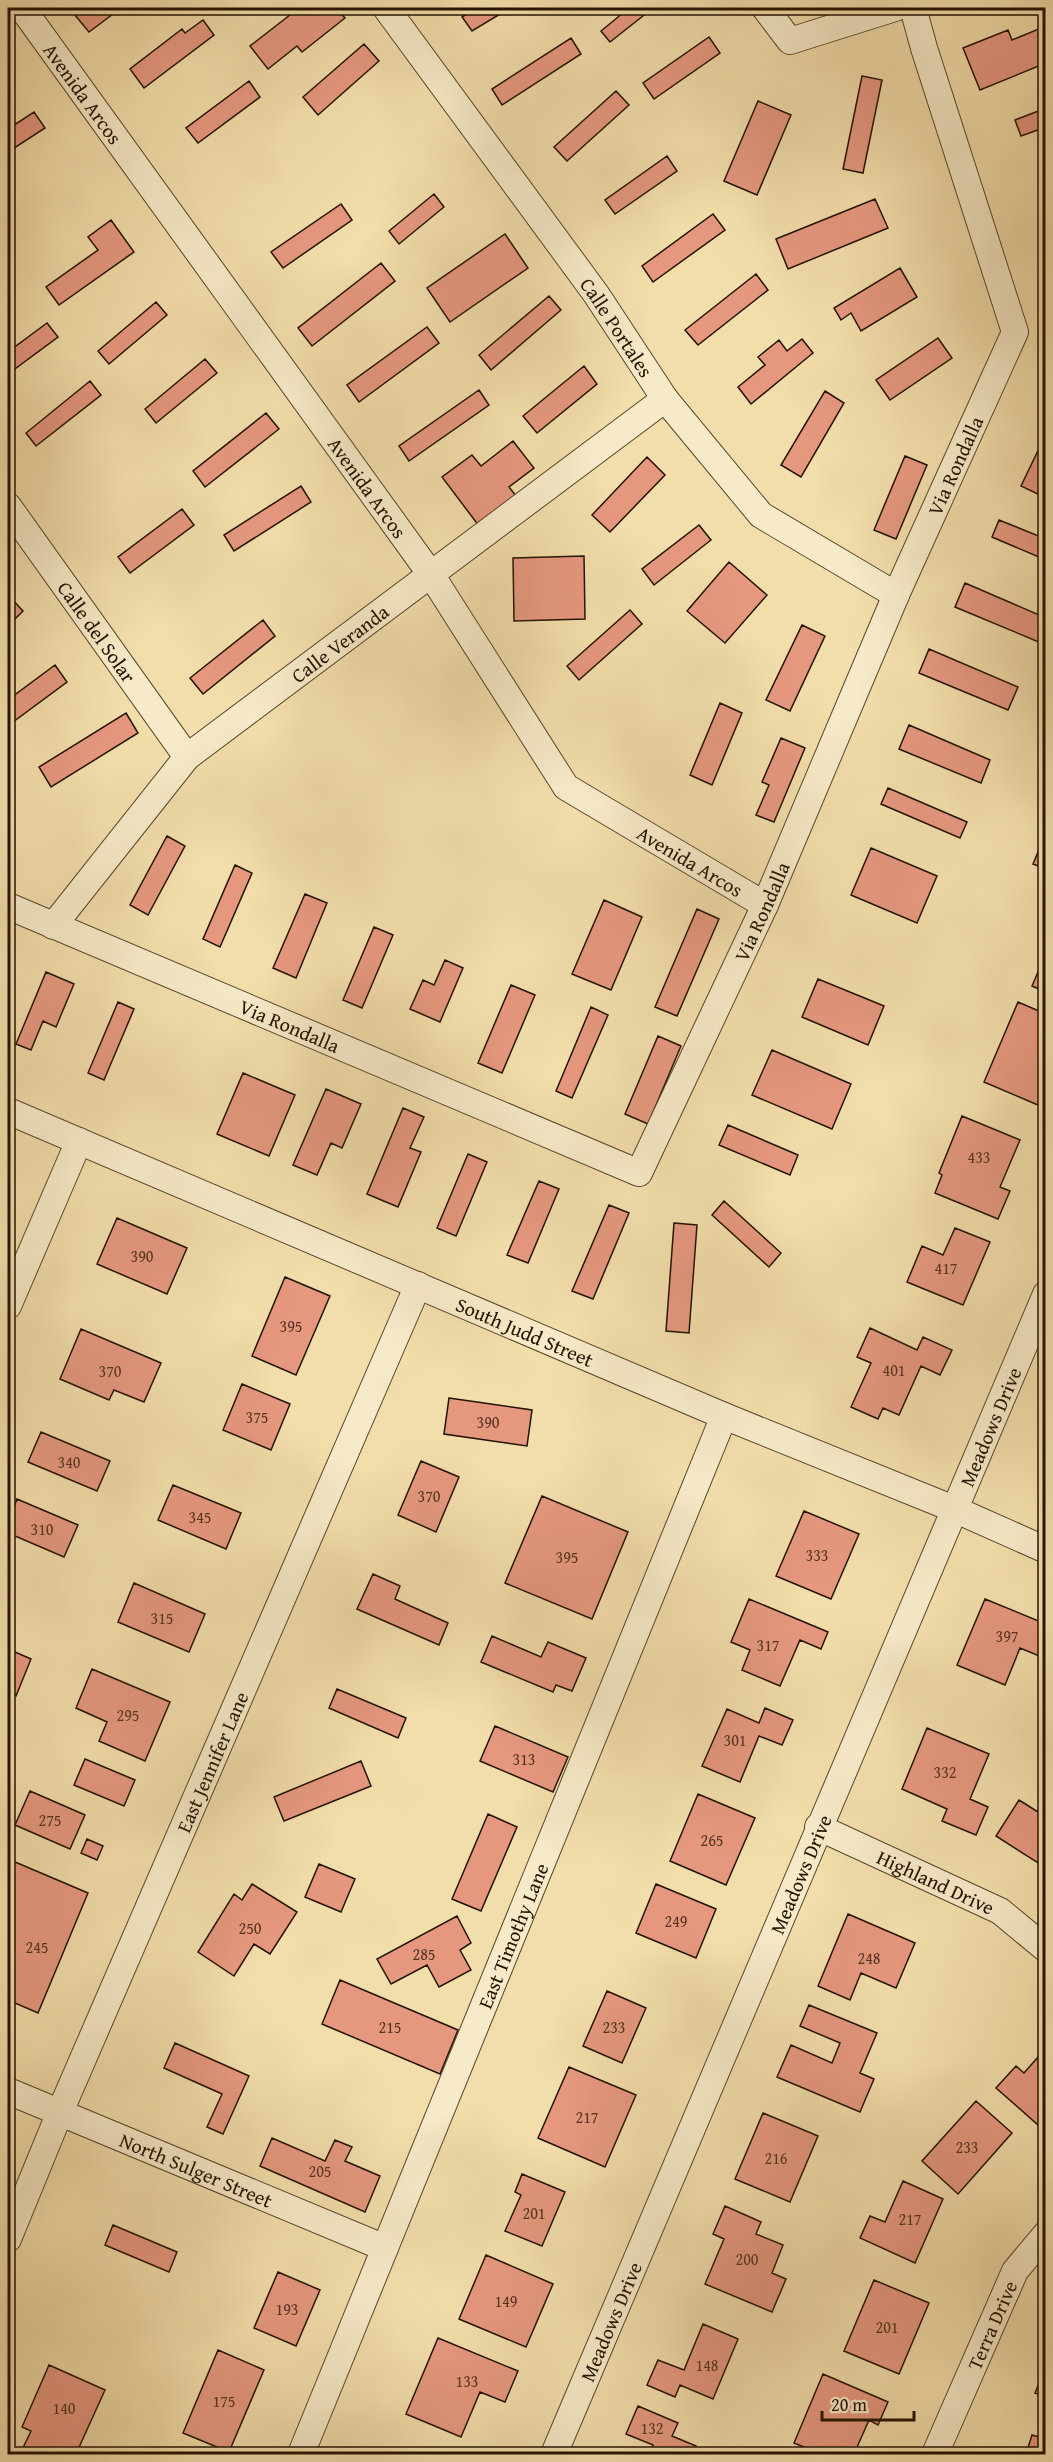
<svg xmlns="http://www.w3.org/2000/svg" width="1053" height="2462" font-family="'Gentium Book Plus',serif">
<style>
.building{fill:#e6987f;stroke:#231200;stroke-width:1.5}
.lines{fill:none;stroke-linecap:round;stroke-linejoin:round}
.minor-casing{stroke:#57452b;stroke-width:28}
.minor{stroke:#f7eac8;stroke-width:26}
.labels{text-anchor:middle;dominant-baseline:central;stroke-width:4.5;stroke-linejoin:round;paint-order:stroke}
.number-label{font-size:16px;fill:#543420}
.street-label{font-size:20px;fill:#231200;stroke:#f7eac8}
</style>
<rect width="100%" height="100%" fill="#f2deab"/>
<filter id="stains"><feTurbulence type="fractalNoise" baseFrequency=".00333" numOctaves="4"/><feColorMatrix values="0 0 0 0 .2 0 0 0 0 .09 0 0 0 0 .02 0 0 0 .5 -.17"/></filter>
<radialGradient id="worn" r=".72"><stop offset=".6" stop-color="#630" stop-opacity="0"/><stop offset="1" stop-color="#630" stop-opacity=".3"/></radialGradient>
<!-- building -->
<path class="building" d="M69 8H121L89 32Z
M299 8H336L345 18 302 52 297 46 268 69 250 46Z
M476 8H510L472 31 462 17Z
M629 8H653L610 42 601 31Z
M203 20 214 35 144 88 130 69 182 29 185 33Z
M1046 26V63L980 90 963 48 1008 30 1012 40Z
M709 37 720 53 654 99 643 83Z
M571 38 581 54 502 105 492 89Z
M364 44 379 61 318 115 303 97Z
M862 76 882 80 863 173 843 169Z
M249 81 260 97 198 143 186 128Z
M616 91 629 105 567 161 554 147Z
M758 101 791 115 757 195 724 181Z
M1046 108V127L1021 136 1015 120Z
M34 112 45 128 8 152V129Z
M667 156 677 171 615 214 605 200Z
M434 194 444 207 399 244 389 231Z
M875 199 888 228 788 269 776 239Z
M341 204 352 220 283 268 271 252Z
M713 214 725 230 653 282 642 266Z
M111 220 134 252 59 305 46 287 98 250 88 237Z
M505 234 528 268 450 322 427 288Z
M381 263 395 281 312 346 298 328Z
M900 268 917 297 861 331 851 313 841 320 834 308Z
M756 274 768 290 698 345 685 330Z
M549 296 561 310 491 370 479 355Z
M156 302 167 315 109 364 98 351Z
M47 323 58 337 8 374V352Z
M427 327 439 343 359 402 347 385Z
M938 338 952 358 890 400 876 380Z
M802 339 813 353 751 404 738 387 765 365 758 357 779 340 787 351Z
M205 359 217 373 156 423 145 409Z
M584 366 597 384 537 433 523 416Z
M90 381 101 395 36 446 26 433Z
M479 390 489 405 409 461 399 446Z
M825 391 844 403 801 477 781 465Z
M266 413 279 429 205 487 193 471Z
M1046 434V498L1021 486Z
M513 441 534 468 509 487 517 497 479 526 442 477 472 455 481 466Z
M905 456 927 465 896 539 874 530Z
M647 457 665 475 610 532 592 515Z
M301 486 311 502 234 551 224 535Z
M182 509 194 525 130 573 118 557Z
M999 520 1046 539V560L992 537Z
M699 525 711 540 654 585 642 569Z
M584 556 585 619 514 621 513 558Z
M729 562 767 595 725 643 687 611Z
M965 583 1046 618V645L955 607Z
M9 596 23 611 8 626V598Z
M630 610 642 624 579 680 567 666Z
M263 620 275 636 203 694 190 678Z
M802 625 825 636 790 711 766 700Z
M929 649 1018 687 1008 710 919 673Z
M55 665 67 682 13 722 8 715V700Z
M720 703 742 713 712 785 690 775Z
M126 713 138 733 51 787 39 767Z
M909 725 990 760 981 783 899 749Z
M781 738 805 748 774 822 756 815 769 785 762 782Z
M888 788 967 822 960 838 881 804Z
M1046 833V869L1033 864Z
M167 836 185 846 148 915 130 905Z
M871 848 937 876 917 923 851 895Z
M235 865 252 873 220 947 203 939Z
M305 894 327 903 296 978 273 968Z
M604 900 642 917 611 990 572 974Z
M697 909 719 919 677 1016 655 1007Z
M374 927 393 935 362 1008 343 1000Z
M1046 953V992L1032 986Z
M445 960 463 968 440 1022 410 1009 423 980 434 985Z
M46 972 74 984 56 1027 43 1021 31 1050 16 1044Z
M818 979 884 1006 868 1045 802 1017Z
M511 985 535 995 502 1073 478 1063Z
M118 1002 134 1009 104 1080 88 1073Z
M1018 1002 1046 1014 1045 1108 984 1082Z
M591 1007 608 1015 572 1098 556 1091Z
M658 1036 681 1046 648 1124 625 1114Z
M772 1050 851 1084 832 1129 752 1095Z
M243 1073 295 1095 269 1156 217 1134Z
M326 1089 361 1104 342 1148 331 1143 317 1175 293 1165Z
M403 1108 424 1117 410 1148 421 1152 398 1207 367 1194Z
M962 1116 1020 1140 1000 1187 1010 1191 998 1219 935 1193 942 1175 939 1173Z
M728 1125 798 1155 790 1175 719 1145Z
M468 1154 487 1162 456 1236 437 1228Z
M539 1181 559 1189 528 1263 507 1255Z
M724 1201 781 1253 769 1267 712 1215Z
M609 1205 629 1213 593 1299 572 1291Z
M117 1218 187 1248 167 1294 97 1264Z
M674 1223 697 1225 689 1333 666 1331Z
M955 1228 990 1242 963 1305 907 1282 922 1246 943 1255Z
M285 1277 330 1296 296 1375 252 1356Z
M870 1328 917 1350 923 1337 952 1350 940 1375 921 1366 899 1415 883 1408 878 1419 851 1407 871 1363 857 1357Z
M81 1329 161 1363 144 1402 114 1390 109 1400 60 1379Z
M242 1384 290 1404 271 1450 223 1430Z
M449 1398 532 1410 527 1446 444 1434Z
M41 1432 110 1461 97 1491 28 1462Z
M421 1461 459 1477 436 1532 398 1515Z
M173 1485 241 1513 226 1549 158 1520Z
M542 1496 628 1532 592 1619 505 1583Z
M17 1499 78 1525 64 1557 8 1533V1523Z
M804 1511 859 1534 831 1599 776 1576Z
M373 1574 400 1586 395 1599 448 1623 439 1645 357 1609Z
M134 1583 205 1614 189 1652 118 1622Z
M749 1599 828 1632 821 1649 800 1640 780 1686 742 1670 750 1650 731 1642Z
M985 1599 1046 1624 1044 1658 1020 1648 1005 1685 957 1665Z
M492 1636 541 1657 548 1642 586 1658 572 1691 556 1685 553 1692 481 1662Z
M8 1649 31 1659 16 1696 8 1692Z
M92 1669 170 1702 145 1761 99 1741 107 1722 76 1708Z
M337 1689 406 1718 398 1738 329 1708Z
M765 1708 793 1720 782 1745 759 1736 740 1782 702 1766 727 1709 759 1723Z
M495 1726 568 1757 553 1792 480 1761Z
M927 1728 989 1754 970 1799 988 1807 976 1835 942 1821 947 1809 902 1789Z
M85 1759 135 1780 124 1806 74 1785Z
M361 1761 371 1786 284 1821 274 1797Z
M30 1791 85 1815 70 1849 15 1825Z
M698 1794 755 1818 726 1885 670 1861Z
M1019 1800 1046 1817V1868L996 1836Z
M488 1814 517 1827 481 1911 452 1899Z
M87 1839 103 1846 97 1860 81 1853Z
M8 1859 88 1893 38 2013 8 2000Z
M319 1864 355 1879 341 1912 305 1897Z
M252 1884 297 1912 270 1954 254 1944 234 1976 198 1952 234 1894 242 1900Z
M656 1884 716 1909 696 1958 636 1933Z
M848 1914 915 1943 896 1988 861 1973 850 2000 818 1986Z
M457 1916 471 1943 460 1950 471 1970 439 1987 427 1965 391 1984 377 1959Z
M340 1980 458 2030 440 2074 322 2024Z
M607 1991 646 2008 622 2063 583 2046Z
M809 2005 877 2033 860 2073 874 2079 860 2112 777 2077 791 2045 832 2063 840 2043 800 2026Z
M175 2043 249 2076 223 2134 207 2127 222 2094 164 2068Z
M1046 2048V2132L996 2088 1016 2066 1024 2073Z
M569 2067 636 2095 605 2167 538 2138Z
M976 2101 1012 2133 958 2194 922 2161Z
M763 2113 818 2136 790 2202 735 2179Z
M272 2138 325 2161 335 2140 352 2147 345 2161 380 2176 365 2212 260 2166Z
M522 2174 565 2192 542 2246 505 2231 521 2195 515 2192Z
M903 2181 943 2199 915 2263 860 2238 870 2216 885 2222Z
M725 2206 761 2222 756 2234 783 2245 772 2273 786 2279 772 2312 705 2284 724 2239 713 2234Z
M113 2225 177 2252 169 2272 105 2245Z
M486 2255 553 2284 526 2347 459 2319Z
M278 2272 320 2290 296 2346 254 2328Z
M874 2280 929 2303 899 2374 844 2351Z
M703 2324 738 2339 713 2399 680 2385 675 2397 647 2385 658 2360 684 2370Z
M438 2338 518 2371 505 2402 480 2392 461 2437 406 2414Z
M218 2350 264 2370 229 2452 183 2433Z
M49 2365 105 2390 76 2454H20L31 2431 22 2427Z
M823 2374 888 2402 878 2425 869 2420 854 2454H821L794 2443Z
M1042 2376 1046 2378V2397L1035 2393Z
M638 2406 678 2423 672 2436 696 2446 692 2454H650L653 2445 626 2434Z
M1032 2435 1046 2439V2454H1026Z"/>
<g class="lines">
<defs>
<g id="minor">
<path id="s1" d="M22 8 432 576 566 787 765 905"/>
<path id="s2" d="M386 8 596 294 665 399 761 515 896 595"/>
<path d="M765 8 790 41 895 8"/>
<path id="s3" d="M8 506 187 757"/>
<path id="s4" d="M8 906 639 1173 765 905 896 595 1015 332 924 48 913 8"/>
<path id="s5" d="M53 926 187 757 665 399"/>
<path id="s6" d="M8 1111 724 1416 954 1509 1046 1550"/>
<path d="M8 1306 79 1141"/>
<path id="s7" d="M818 1827 1000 1911 1046 1949"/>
<path id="s8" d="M8 2091 385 2248"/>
<path id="s9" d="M8 2239 60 2112 418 1285"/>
<path id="s10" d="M301 2454 724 1416"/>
<path id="s11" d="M554 2454 1046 1294"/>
<path id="s12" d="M935 2454 1015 2271 1046 2234"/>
</g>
</defs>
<!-- minor casing -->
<use href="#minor" class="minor-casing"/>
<!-- minor -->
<use href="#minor" class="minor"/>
</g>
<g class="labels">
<!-- number labels -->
<g class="number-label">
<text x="979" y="1157">433</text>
<text x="142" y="1256">390</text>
<text x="946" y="1268">417</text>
<text x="291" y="1326">395</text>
<text x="894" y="1370">401</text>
<text x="110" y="1371">370</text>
<text x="257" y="1417">375</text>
<text x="488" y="1422">390</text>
<text x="69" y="1462">340</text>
<text x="429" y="1496">370</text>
<text x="200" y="1517">345</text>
<text x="42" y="1529">310</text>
<text x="817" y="1555">333</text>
<text x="567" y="1557">395</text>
<text x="162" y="1618">315</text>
<text x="1007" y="1636">397</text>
<text x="768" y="1645">317</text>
<text x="128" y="1715">295</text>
<text x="735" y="1740">301</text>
<text x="524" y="1759">313</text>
<text x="945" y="1772">332</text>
<text x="50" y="1820">275</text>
<text x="712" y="1840">265</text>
<text x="676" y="1921">249</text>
<text x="250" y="1928">250</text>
<text x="37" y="1947">245</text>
<text x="424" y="1954">285</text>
<text x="869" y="1958">248</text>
<text x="390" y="2027">215</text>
<text x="614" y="2027">233</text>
<text x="587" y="2117">217</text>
<text x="967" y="2147">233</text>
<text x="776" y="2158">216</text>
<text x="320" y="2171">205</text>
<text x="534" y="2213">201</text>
<text x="910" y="2219">217</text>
<text x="747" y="2259">200</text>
<text x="506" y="2301">149</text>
<text x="287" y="2309">193</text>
<text x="887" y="2327">201</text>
<text x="707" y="2365">148</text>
<text x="467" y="2381">133</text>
<text x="224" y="2401">175</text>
<text x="64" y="2408">140</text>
<text x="652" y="2428">132</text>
</g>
<!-- street labels -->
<g class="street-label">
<text stroke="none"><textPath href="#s1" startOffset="105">Avenida Arcos</textPath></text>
<text stroke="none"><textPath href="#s2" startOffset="394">Calle Portales</textPath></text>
<text stroke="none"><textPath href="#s4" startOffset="1460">Via Rondalla</textPath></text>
<text stroke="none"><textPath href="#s1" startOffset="591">Avenida Arcos</textPath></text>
<text stroke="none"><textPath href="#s3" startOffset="154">Calle del Solar</textPath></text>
<text stroke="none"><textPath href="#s5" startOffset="406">Calle Veranda</textPath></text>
<text stroke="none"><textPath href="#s1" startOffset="1095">Avenida Arcos</textPath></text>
<text stroke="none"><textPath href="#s4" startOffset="974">Via Rondalla</textPath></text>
<text stroke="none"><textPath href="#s4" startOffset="306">Via Rondalla</textPath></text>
<text stroke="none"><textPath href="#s6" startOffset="562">South Judd Street</textPath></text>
<text stroke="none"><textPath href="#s11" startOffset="1116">Meadows Drive</textPath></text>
<text stroke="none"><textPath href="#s9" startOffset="519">East Jennifer Lane</textPath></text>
<text stroke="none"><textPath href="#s11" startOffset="630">Meadows Drive</textPath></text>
<text stroke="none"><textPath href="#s7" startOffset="130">Highland Drive</textPath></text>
<text stroke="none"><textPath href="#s10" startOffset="560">East Timothy Lane</textPath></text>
<text stroke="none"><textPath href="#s8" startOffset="204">North Sulger Street</textPath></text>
<text stroke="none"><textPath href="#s11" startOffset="144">Meadows Drive</textPath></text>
<text stroke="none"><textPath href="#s12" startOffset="141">Terra Drive</textPath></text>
</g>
</g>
<!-- margin -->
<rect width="1053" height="2462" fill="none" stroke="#f2deab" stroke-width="30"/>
<rect x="9" y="9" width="1035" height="2444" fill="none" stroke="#231200" stroke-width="3"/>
<rect x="15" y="15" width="1023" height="2432" fill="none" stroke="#231200" stroke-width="1.5"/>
<!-- scale -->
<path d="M822 2411v9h92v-9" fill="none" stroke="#231200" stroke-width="3"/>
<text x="831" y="2411" font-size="18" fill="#231200" stroke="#f7eac8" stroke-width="4.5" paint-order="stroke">20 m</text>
<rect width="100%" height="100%" filter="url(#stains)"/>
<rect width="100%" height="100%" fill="url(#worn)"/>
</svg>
